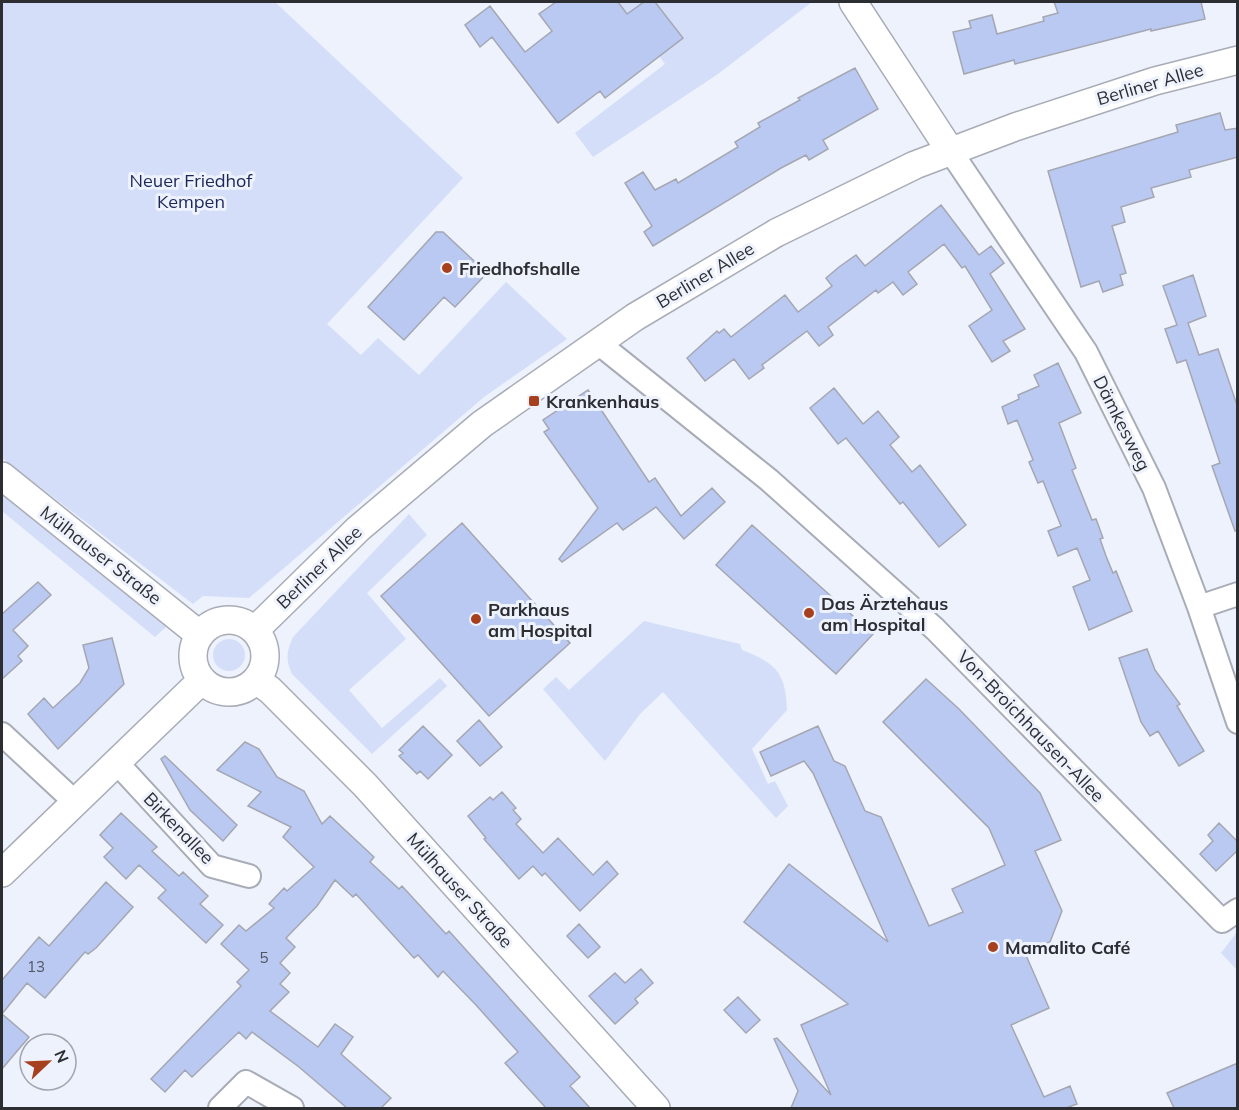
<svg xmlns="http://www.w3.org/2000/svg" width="1239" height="1110" font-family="Mulish,sans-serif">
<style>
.green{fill:#d4def9}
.building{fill:#bac9f2;stroke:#a4a7b2;stroke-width:1.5}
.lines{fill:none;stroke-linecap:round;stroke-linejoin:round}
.minor-casing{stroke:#a8acb6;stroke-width:26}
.tertiary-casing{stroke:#a8acb6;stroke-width:30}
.minor{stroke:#fff;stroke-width:22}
.tertiary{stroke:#fff;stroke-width:27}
.poi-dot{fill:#a7401e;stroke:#eef2fd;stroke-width:2}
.labels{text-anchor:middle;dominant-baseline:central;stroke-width:6;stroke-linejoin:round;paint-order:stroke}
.number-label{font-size:15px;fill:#505562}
.street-label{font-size:18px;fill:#2c2e32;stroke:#eef2fd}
.park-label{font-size:18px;fill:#1a2758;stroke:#eef2fd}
.poi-label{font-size:18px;font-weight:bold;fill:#2c2e32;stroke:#eef2fd;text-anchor:start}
</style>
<rect width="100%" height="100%" fill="#eef2fd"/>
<!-- green -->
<path class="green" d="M2 2H275L463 178 327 324 361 355 378 338 419 375 506 282 567 339 484 397 249 598 203 596 193 604 2 458Z
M618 2H812L718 74 593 157 575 133 665 64Z
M2 493 166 627 155 637 2 511Z
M409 514 427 535 367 593 406 639 349 690 382 728 440 678 447 686 372 754 292 674C285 659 287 651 293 637Z
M644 621 740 644 742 650C776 663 786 673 787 710L752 749 768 784 775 781 788 806 776 818 663 692 640 714 605 761 543 689 556 677 569 690Z
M213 655a16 16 0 1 1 32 0a16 16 0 1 1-32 0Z
M1237 932V970L1221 953Z"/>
<!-- building -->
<path class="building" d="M556 2H618L627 14 644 2H655L683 38 605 98 600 91 558 123 492 37 480 47 465 25 490 6 525 52 552 31 539 14Z
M1054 2H1201L1205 19 1151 31V29L1015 64 1014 60 964 74 953 32 971 28 969 21 992 15 997 34 1044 21 1043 17 1058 13Z
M855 68 878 109 823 140 828 149 809 160 806 155 781 168 653 246 644 232 652 226 625 183 643 172 655 190 676 179 678 183 738 147 735 142 760 127 758 123 800 100 798 98Z
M1220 113 1225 130 1238 128V157L1189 170 1191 177 1151 188 1154 197 1121 207 1125 222 1112 226 1126 273 1120 275 1123 285 1103 292 1099 281 1081 287 1048 171 1178 132 1176 125Z
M941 205 979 255 991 246 1004 263 990 274 1025 329 1003 341 1010 351 992 362 969 326 992 310 965 266 962 268 944 244 908 272 917 284 903 295 893 282 878 293 876 290 828 327 833 335 819 346 807 331 762 365 764 368 749 379 734 359 705 381 687 358 717 331 719 333 724 329 731 337 785 295 798 312 832 286 826 278 839 267 856 255 865 266Z
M436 232H443L487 273 455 307 444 297 404 340 368 307Z
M1193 275 1206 316 1188 323 1199 355 1218 349 1238 408V531H1235L1212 466 1220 463 1186 360 1177 363 1165 329 1177 325 1163 286Z
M1058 363 1081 413 1059 423 1076 468 1072 470 1092 520 1096 519 1103 538 1100 539 1106 556 1113 573 1116 571 1132 611 1089 630 1073 587 1090 580 1077 548 1058 556 1048 531 1061 526 1043 481 1038 483 1029 462 1033 460 1017 420 1008 424 1002 407 1019 399 1018 395 1039 386 1034 375Z
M834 388 863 424 878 411 899 437 890 445 912 472 920 465 966 525 939 547 903 502 900 504 846 438 838 444 810 408Z
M588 390 649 482 655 478 681 516 712 488 725 502 684 539 656 507 623 530 617 523 562 562 559 559 598 508 544 432 549 429 543 420Z
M462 523 570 643 489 716 381 596Z
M752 525 873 634 836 674 716 565Z
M38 582 51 595 13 630 28 646 18 656 22 661 2 679V614Z
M112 638 124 684 58 749 28 714 44 698 53 708 80 683 89 668 83 645Z
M1147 649 1155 670 1180 704 1177 706 1204 751 1179 766 1158 731 1150 736 1141 722 1119 658Z
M926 679 959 709 1040 793 1061 840 1035 851 1062 911 1050 942 1025 953 1049 1008 1011 1025 1044 1097 1070 1086 1077 1104 1066 1108H791L798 1091 774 1039 777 1038 831 1095 801 1025 848 1004 744 922 789 864 888 942 813 773 804 761 771 776 760 752 818 726 834 761 845 766 865 811 881 817 929 926 963 912 952 889 1005 865 989 828 883 722Z
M479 720 502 747 480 766 457 741Z
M423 726 452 755 428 779 420 771 417 774 399 756 403 753 399 750Z
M245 742 259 749 277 777 304 791 322 824 330 816 374 857 370 862 399 889 402 886 446 934 449 931 580 1077 570 1086 590 1108H546L505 1063 518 1052 476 1005 443 971 438 977 418 955 414 958 356 894 353 897 335 880 317 906 286 938 295 947 280 963 290 973 280 984 289 992 270 1011 318 1047 335 1024 353 1037 341 1054 391 1098 381 1108H347L299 1067 252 1032 246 1039 239 1032 192 1077 185 1070 165 1092 151 1079 241 986 237 982 249 970 221 944 239 925 246 931 274 908 269 904 284 888 287 891 314 867 283 837 291 827 248 806 261 792 217 770Z
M165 756 237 825 223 841 190 810 161 759Z
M502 792 516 808 513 810 521 819 516 824 543 853 558 838 593 875 607 861 618 874 580 911 545 873 542 876 533 866 519 879 484 839 486 838 468 816 490 797 493 800Z
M121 813 157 847 152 851 179 876 183 872 208 896 200 904 223 925 206 943 158 898 166 890 139 865 126 879 104 857 113 848 100 835Z
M1219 823 1238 842V850L1216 871 1200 854 1213 841 1208 835Z
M106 882 133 907 96 948 88 954 85 952 45 998 27 983 2 1014 29 1037 2 1069V980L39 937 49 946Z
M579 924 600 947 588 958 567 936Z
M641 969 653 983 635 999 638 1003 615 1024 589 996 615 973 625 983Z
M738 997 760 1020 746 1033 724 1010Z
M1238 1063V1108H1174L1167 1093Z"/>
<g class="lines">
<defs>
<path id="minor" d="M951 152 1086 352 1154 488 1199 607 1238 722
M597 342 769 480 935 629 1222 921 1238 910
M1199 607 1238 594
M2 734 75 802
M118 764 212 866 249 876
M220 1108 246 1082 292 1108"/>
<path id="tertiary" d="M853 2 951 152
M2 476 200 635
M193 656a36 36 0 1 1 72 0a36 36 0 1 1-72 0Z
M255 630 358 529 482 424 635 317 776 233 915 165 1015 127 1155 81 1238 60
M256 680 270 690 365 785 656 1108
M2 873 202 680"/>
</defs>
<!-- minor casing -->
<use href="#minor" class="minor-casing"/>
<!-- tertiary casing -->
<use href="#tertiary" class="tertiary-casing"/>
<!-- minor -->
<use href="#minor" class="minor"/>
<!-- tertiary -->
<use href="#tertiary" class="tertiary"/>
</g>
<!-- markers -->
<g class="poi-dot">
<circle cx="447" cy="268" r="6"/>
<rect x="528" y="395" width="12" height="12" rx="3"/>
<circle cx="809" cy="613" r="6"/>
<circle cx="476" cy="619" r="6"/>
<circle cx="993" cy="947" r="6"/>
</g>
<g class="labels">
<!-- number labels -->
<g class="number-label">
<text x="264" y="957">5</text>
<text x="36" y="966">13</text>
</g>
<!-- street labels -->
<g class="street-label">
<text transform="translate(1150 84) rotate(-16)">Berliner Allee</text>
<text transform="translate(705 275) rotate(-31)">Berliner Allee</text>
<text transform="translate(1122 423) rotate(63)">Dämkesweg</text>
<text transform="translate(101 555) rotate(38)">Mülhauser Straße</text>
<text transform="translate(319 567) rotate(-44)">Berliner Allee</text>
<text transform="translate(1031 726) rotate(46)">Von-Broichhausen-Allee</text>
<text transform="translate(179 828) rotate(46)">Birkenallee</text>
<text transform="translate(460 890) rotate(48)">Mülhauser Straße</text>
</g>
<!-- park labels -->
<g class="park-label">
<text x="191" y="180">Neuer Friedhof<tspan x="191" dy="21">Kempen</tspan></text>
</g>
<!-- poi labels -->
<g class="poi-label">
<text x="459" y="268">Friedhofshalle</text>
<text x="546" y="401">Krankenhaus</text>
<text x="821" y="603">Das Ärztehaus<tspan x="821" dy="21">am Hospital</tspan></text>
<text x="488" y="609">Parkhaus<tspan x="488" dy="21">am Hospital</tspan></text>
<text x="1005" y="947">Mamalito Café</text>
</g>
</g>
<!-- border -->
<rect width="1239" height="1110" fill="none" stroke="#2c2e32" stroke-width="6"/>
<!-- north arrow -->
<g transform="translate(48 1062) rotate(67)"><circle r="28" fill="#eef2fd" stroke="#a0a4ac" stroke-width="1.5"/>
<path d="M0-4.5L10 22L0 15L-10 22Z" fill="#a7401e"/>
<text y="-9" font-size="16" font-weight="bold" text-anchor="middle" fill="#2c2e32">N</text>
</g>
</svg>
